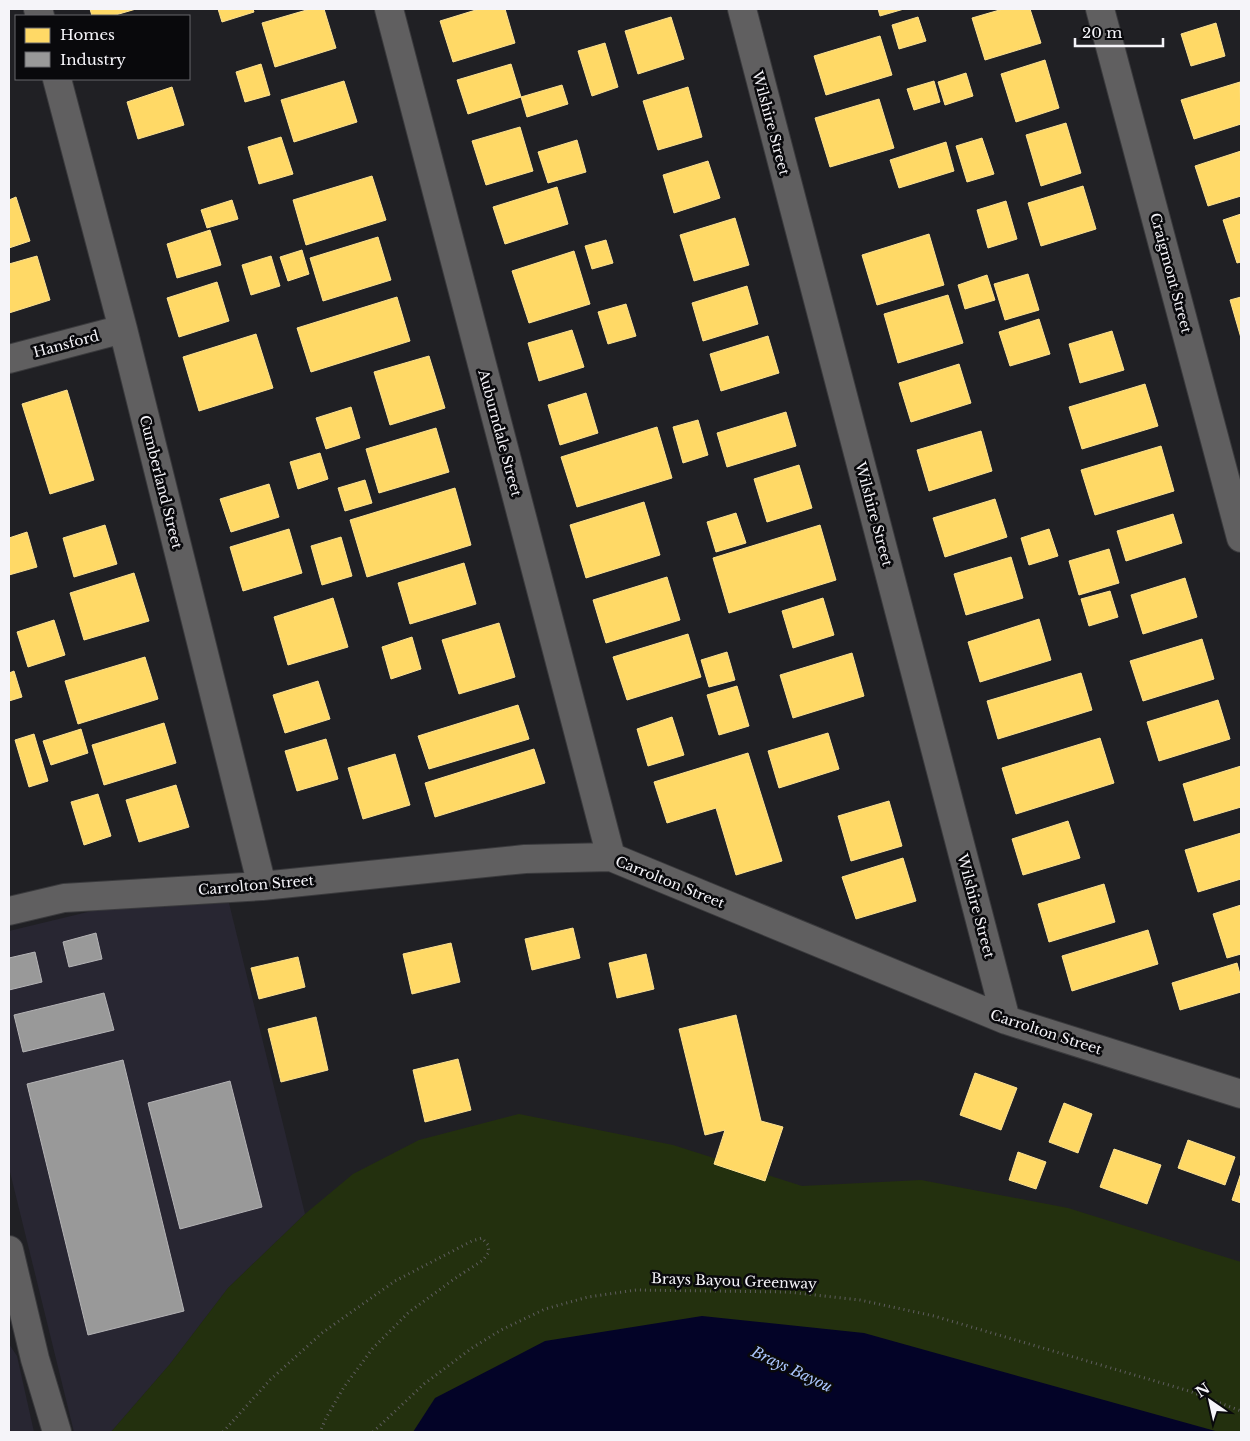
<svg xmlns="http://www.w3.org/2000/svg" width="1250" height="1441" font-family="'Libre Baskerville',serif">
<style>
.built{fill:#282632}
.green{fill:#23300e}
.water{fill:#030327}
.homes{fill:#ffd966;stroke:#fce192}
.industry{fill:#999;stroke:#b5b4b6}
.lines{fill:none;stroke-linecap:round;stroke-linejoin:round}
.minor-casing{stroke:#3a3a3d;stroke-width:30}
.path{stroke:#605e60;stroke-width:3;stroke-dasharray:1 4;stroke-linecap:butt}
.minor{stroke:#605f60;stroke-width:28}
.labels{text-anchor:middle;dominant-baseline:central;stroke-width:5;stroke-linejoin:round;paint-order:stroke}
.street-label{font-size:14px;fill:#f5f4f9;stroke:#09090c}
.water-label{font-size:15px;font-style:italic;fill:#a9c4fb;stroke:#09090c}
</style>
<rect width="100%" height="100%" fill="#202024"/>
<!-- built -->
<path class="built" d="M229 903 305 1214 228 1288 170 1364 111 1432H74L9 1168V931L96 910Z
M9 1344 17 1356 34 1432H9Z"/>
<!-- green -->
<path class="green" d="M519 1114 673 1145 802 1186 921 1180 1068 1208 1241 1262V1432H111L170 1364 228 1288 305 1214 353 1174 419 1140Z"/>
<!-- water -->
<path class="water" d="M702 1316 864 1333 1219 1432H413L435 1398 545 1341Z"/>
<!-- homes -->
<path class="homes" d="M90 9H136L112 16H92Z
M218 9H253L254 12 222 22Z
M310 9H324L336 48 275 67 262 23Z
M479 9H505L515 43 453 62 440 21Z
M878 9H904L880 16Z
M1003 9H1030L1041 43 985 60 972 18Z
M671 17 684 59 638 74 625 31Z
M918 17 926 41 899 49 892 25Z
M1216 23 1225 56 1191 66 1181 34Z
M880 36 892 75 826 95 814 56Z
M605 43 618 87 592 96 578 51Z
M1045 60 1059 108 1016 122 1001 74Z
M261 64 270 95 245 102 236 72Z
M511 64 521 97 468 114 457 80Z
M966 73 973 96 945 105 938 82Z
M344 81 357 122 294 142 281 100Z
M934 81 940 102 914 110 907 89Z
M1240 82 1241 124 1194 139 1181 100Z
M562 85 568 104 527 117 521 97Z
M172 87 184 125 138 139 127 102Z
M688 87 702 137 658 150 643 101Z
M879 99 894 148 830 167 815 118Z
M1066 123 1081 173 1041 186 1026 135Z
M520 127 533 171 486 185 472 141Z
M281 137 293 174 259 184 248 147Z
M982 138 994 174 967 182 956 146Z
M577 140 586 172 548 183 538 152Z
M946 142 954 171 899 188 890 160Z
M1241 151V196L1208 206 1195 166Z
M708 161 720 198 674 213 663 175Z
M372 176 386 220 306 245 293 200Z
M1083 186 1096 229 1041 246 1028 203Z
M557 187 568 224 505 244 493 207Z
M16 197 30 241 9 248V200Z
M232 200 238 219 207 228 201 210Z
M1006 201 1017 239 988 248 977 210Z
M1241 214V262L1237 263 1223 220Z
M735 218 749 265 694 281 680 235Z
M210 230 221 265 177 278 167 244Z
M929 234 944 285 877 305 862 255Z
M378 237 391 280 323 301 310 258Z
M606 240 613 263 592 269 585 246Z
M302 250 309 274 288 281 280 257Z
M574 251 590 304 529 323 512 271Z
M37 256 50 300 9 313V264Z
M271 256 280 286 251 295 242 265Z
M1028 274 1039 310 1005 320 994 284Z
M987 275 995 300 965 309 958 285Z
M217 282 229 321 179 337 167 298Z
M747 286 758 324 703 341 692 303Z
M948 295 963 343 898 363 884 314Z
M397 297 410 341 311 372 297 328Z
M1241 297V338L1230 300Z
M626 304 636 336 608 344 598 312Z
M1039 319 1050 354 1010 366 999 332Z
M572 330 584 367 539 381 528 343Z
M1112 331 1124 370 1080 383 1069 344Z
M256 334 273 388 199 411 183 357Z
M768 336 779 373 721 391 710 354Z
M429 356 445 408 390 425 374 372Z
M959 364 971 403 911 422 899 383Z
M1145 384 1158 426 1082 449 1069 407Z
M67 390 94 480 50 494 22 404Z
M586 393 598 433 560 445 548 405Z
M351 407 360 438 326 449 316 418Z
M786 412 796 446 727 467 717 433Z
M698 420 708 455 683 463 673 427Z
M657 427 672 478 577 507 561 457Z
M436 428 449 472 379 493 366 449Z
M981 431 992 471 929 491 917 450Z
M1161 446 1174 491 1095 515 1081 470Z
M320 453 328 479 298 489 290 462Z
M799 465 812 508 767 522 754 479Z
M365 480 372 503 345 511 338 488Z
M269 484 279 517 231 532 220 499Z
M455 488 471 545 367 577 350 520Z
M995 499 1007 537 945 557 933 518Z
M644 502 660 555 586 578 570 525Z
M736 513 746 543 716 552 707 522Z
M1173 514 1182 543 1126 561 1117 531Z
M105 525 117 564 74 577 63 538Z
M820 525 836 580 729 613 713 558Z
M289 529 302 573 243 591 230 547Z
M1049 529 1058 556 1029 565 1021 538Z
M27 532 37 567 9 575V538Z
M341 537 352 576 322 585 311 546Z
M1109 549 1119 583 1079 595 1069 561Z
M1011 557 1023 598 966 615 954 574Z
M464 563 476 604 410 624 398 583Z
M134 573 149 621 84 640 70 593Z
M667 577 680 620 606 643 593 600Z
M1185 578 1197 617 1143 634 1131 595Z
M1110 591 1118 617 1089 626 1081 599Z
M333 598 348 647 288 665 274 617Z
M823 598 834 635 793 648 782 611Z
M1039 619 1051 660 980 682 968 642Z
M54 620 65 655 28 667 17 632Z
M499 623 515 677 459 694 442 640Z
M688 634 701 677 627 700 613 657Z
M412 637 421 669 391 679 382 647Z
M1202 639 1214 679 1143 701 1130 661Z
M727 652 735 680 709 687 701 660Z
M852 653 864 696 793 718 780 675Z
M145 657 158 699 78 724 65 681Z
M14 671 22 697 9 701V673Z
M1081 673 1092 710 998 739 987 701Z
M318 681 330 719 285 733 273 695Z
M737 686 749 726 719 735 707 695Z
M1218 700 1230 739 1159 761 1147 722Z
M518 705 529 739 429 769 418 736Z
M672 717 684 755 648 766 637 729Z
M164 723 176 763 104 785 92 745Z
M81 729 88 753 51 765 43 741Z
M828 733 839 769 779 788 768 751Z
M34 734 48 781 29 787 15 740Z
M1100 738 1114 783 1016 814 1002 768Z
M326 739 338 779 297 791 285 751Z
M534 749 545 783 435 817 425 783Z
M748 753 782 861 736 875 716 808 667 823 654 782Z
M395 754 410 805 363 819 348 768Z
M1241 766V807L1194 821 1183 784Z
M176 785 189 827 139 842 126 800Z
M98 794 111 836 84 845 71 802Z
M889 801 902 846 851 861 838 816Z
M1068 821 1080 858 1023 875 1012 839Z
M1241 833V879L1198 892 1185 850Z
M903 858 916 901 856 919 842 877Z
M1104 884 1115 922 1049 942 1038 904Z
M1241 905V954L1227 958 1213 914Z
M573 928 580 958 532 970 525 939Z
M1148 930 1158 964 1072 991 1062 956Z
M451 943 460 982 412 994 403 954Z
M646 954 654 989 617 998 609 963Z
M298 957 305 987 259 999 251 968Z
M1237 963 1241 978V992L1180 1010 1172 983Z
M736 1015 761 1121 783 1127 765 1181 714 1164 725 1130 705 1135 679 1029Z
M316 1017 328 1070 281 1082 268 1029Z
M458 1059 471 1110 425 1122 413 1070Z
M975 1073 1017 1088 1001 1130 960 1115Z
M1064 1103 1092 1114 1078 1153 1049 1142Z
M1188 1140 1235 1157 1225 1185 1178 1168Z
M1114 1149 1161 1165 1147 1204 1100 1187Z
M1018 1152 1046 1162 1036 1189 1009 1180Z
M1241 1173V1203L1232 1200Z"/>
<!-- industry -->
<path class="industry" d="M96 933 102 959 69 967 63 942Z
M35 952 42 982 9 990V958Z
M104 993 114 1030 23 1052 14 1015Z
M123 1060 184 1311 88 1335 27 1084Z
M230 1081 262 1207 180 1229 148 1103Z"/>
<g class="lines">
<defs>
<path id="minor" d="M38 9 40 16
M389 9 611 857
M742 9 1006 1020
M1100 9 1241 538
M57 79 123 329 262 886
M9 359 123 329
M9 911 64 898 262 886 525 859 611 857 1006 1020 1241 1094
M9 1250 35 1359 57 1432"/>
</defs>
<!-- minor casing -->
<use href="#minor" class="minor-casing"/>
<!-- path -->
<path class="path" d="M223 1432 270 1380 322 1333 395 1281 472 1241 482 1238 488 1245 489 1252 483 1260 457 1277 409 1312 373 1348 344 1387 326 1418 320 1432
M373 1432 424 1384 472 1348 501 1330 545 1309 588 1297 636 1290 788 1292 860 1300 934 1316 1189 1391 1241 1411"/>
<!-- minor -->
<use href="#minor" class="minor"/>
</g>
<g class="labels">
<!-- street labels -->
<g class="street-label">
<text transform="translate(771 123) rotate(75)">Wilshire Street</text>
<text transform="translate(1171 273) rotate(75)">Craigmont Street</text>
<text transform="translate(66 344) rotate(-15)">Hansford</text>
<text transform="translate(500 433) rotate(75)">Auburndale Street</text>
<text transform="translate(161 482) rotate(76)">Cumberland Street</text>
<text transform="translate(874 514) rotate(75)">Wilshire Street</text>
<text transform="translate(670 882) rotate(22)">Carrolton Street</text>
<text transform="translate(256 885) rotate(-5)">Carrolton Street</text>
<text transform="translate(976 906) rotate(75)">Wilshire Street</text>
<text transform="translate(1046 1032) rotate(18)">Carrolton Street</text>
<text transform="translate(734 1281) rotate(2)">Brays Bayou Greenway</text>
</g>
<!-- water labels -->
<g class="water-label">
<text transform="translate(792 1369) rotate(25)">Brays Bayou</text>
</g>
</g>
<!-- border -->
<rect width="1250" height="1441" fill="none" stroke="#f5f4f9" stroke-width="20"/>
<!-- legend -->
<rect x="15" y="15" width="175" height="65" fill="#09090c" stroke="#67676b"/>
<rect x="25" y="28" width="25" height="15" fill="#ffd966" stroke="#67676b"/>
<text x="60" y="40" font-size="15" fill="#f5f4f9">Homes</text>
<rect x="25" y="52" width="25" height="15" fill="#999999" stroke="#67676b"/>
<text x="60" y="65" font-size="15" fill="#f5f4f9">Industry</text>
<!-- north arrow -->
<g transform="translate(1210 1401) rotate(326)" stroke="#09090c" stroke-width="4" paint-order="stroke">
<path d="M0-4L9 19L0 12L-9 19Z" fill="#f5f4f9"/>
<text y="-8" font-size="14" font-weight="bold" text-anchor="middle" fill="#f5f4f9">N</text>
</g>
<!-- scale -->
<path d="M1075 38v8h88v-8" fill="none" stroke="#f5f4f9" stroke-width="2.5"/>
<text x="1082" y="38" font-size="15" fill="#f5f4f9" stroke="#09090c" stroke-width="4" paint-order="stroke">20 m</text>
</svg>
